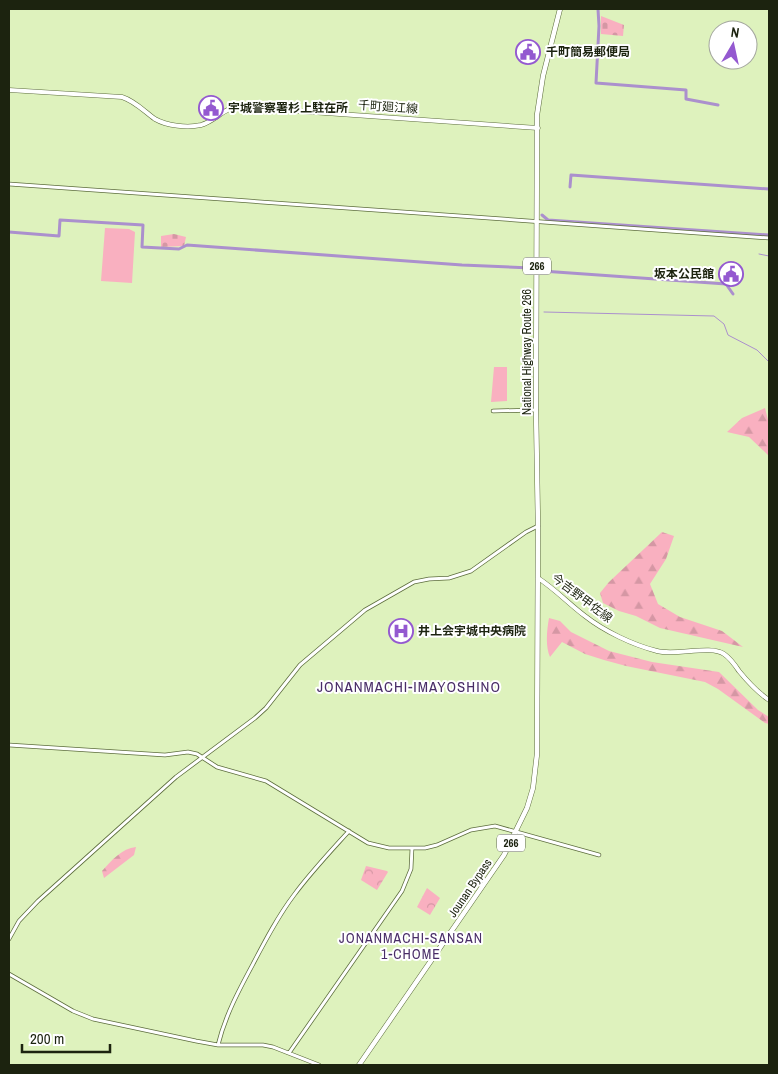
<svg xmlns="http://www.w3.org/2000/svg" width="778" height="1074" font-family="'Archivo Narrow','Noto Sans JP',sans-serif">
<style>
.forest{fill:url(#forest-firs)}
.cemetery{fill:url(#cemetery-stones)}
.park{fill:url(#park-crowns)}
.garden{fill:#f9b0c0}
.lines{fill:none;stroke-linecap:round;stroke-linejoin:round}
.stream{stroke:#ab90cd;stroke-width:1}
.canal{stroke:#ab90cd;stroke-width:3}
.minor-casing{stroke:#5d6d3d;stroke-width:4.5}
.major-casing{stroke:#5d6d3d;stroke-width:5}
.highway-casing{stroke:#5d6d3d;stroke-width:5.5}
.minor{stroke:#fff;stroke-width:3}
.major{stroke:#fff;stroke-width:4}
.highway{stroke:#fff;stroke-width:4.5}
.labels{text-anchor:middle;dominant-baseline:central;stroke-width:4;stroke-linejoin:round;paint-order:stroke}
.shield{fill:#fff;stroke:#606557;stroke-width:1}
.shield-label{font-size:11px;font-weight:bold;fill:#1c230f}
.poi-label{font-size:12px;font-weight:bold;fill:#1c230f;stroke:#fff;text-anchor:start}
.street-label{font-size:12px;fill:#1c230f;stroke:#fff}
.neighbourhood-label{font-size:14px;letter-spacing:1px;fill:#492d67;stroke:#fff}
.quarter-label{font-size:15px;letter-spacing:1px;fill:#492d67;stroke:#fff}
</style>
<defs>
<pattern id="forest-firs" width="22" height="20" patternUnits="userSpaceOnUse" patternTransform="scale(1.25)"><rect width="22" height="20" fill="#f9b0c0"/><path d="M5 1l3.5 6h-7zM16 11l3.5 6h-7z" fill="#d597a4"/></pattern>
<pattern id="cemetery-stones" width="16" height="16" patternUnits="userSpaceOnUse" patternTransform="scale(1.25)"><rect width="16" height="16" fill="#f9b0c0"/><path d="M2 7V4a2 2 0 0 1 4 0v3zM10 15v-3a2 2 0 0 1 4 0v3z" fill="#d597a4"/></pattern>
<pattern id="park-crowns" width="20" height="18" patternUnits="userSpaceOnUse" patternTransform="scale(1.25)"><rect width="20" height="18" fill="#f9b0c0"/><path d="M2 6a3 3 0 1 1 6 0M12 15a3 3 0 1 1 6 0" fill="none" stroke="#d597a4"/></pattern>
</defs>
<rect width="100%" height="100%" fill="#def2bd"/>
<!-- forest -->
<path class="forest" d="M765 408 769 424V456L749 437 727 432 742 418Z
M662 532 674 536 666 559 650 584 658 604 680 617 722 631 743 647 660 628 636 616 619 611 603 603 600 593 609 582Z
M549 618 560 621 571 632 609 651 652 662 719 672 758 710 769 717V724L765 723 718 689 705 682 626 666 604 660 585 654 562 642 550 657C545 646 547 629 549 618Z
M136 847 134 855 104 878 102 871C111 861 122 848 136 847Z"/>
<!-- cemetery -->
<path class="cemetery" d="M601 16 624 25 623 36 601 34Z
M174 234 186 237 184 246 161 247V236Z"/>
<!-- park -->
<path class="park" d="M366 866 387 871 388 872 377 890 361 880Z
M427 888 440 898 430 915 417 907Z"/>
<!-- garden -->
<path class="garden" d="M105 228 129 229 135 232 132 283 101 281Z
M494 367H507V401L491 402Z"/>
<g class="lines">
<!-- stream -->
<path class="stream" d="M759 254 769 256
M544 312 714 316 724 324 728 335 757 350 769 362"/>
<!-- canal -->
<path class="canal" d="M598 9 599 26 596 83 686 90V99L718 105
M570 187 571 175 769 189
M542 215 548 220 769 235
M9 232 59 236 60 220 143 225 142 247 179 249 187 245 462 265 531 268
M542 271 726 284 733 294"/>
<defs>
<path id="minor" d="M9 184 769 238
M493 411 536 410
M9 745 165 755 188 752 197 754 217 767 266 781 368 843 389 848H425L437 845 471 830 495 826 599 855
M9 939 19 921 38 901 176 777 255 718 266 708 300 665 365 610 414 582 429 579 449 578 471 571 526 532 538 526
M9 974 73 1011 93 1019 196 1041 218 1045H263L273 1047 319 1065
M218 1045C225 1016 239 990 253 964 265 941 278 916 294 895 311 872 330 852 349 831
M289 1053 402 891 411 869 412 848"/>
<path id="major" d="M9 90 122 97C135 101 145 112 155 119 167 126 188 128 201 125 216 121 224 107 240 107L538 128
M538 578C555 589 569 604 585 616 604 631 633 645 657 651 675 656 711 645 724 654 730 658 735 665 739 671 748 682 757 692 769 700"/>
<path id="highway" d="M359 1065 504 855 527 808 533 788 537 754 538 526 536 410 537 115 543 76 560 9"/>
</defs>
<!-- minor casing -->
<use href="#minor" class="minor-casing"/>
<!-- major casing -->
<use href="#major" class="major-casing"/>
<!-- highway casing -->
<use href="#highway" class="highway-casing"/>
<!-- minor -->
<use href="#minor" class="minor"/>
<!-- major -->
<use href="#major" class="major"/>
<!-- highway -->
<use href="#highway" class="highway"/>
</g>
<!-- icons -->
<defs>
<symbol id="civic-ring" viewBox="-11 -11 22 22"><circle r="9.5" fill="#fff" stroke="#9459d0" stroke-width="1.5"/><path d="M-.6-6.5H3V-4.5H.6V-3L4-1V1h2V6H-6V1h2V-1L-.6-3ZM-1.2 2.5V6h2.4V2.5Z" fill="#9459d0"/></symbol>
<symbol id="hospital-ring" viewBox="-11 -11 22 22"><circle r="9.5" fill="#fff" stroke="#9459d0" stroke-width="1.5"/><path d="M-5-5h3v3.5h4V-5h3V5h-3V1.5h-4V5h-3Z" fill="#9459d0"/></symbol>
</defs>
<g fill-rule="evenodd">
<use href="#civic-ring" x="514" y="38" width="28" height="28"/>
<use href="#civic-ring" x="197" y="94" width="28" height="28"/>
<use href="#civic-ring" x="717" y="260" width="28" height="28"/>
<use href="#hospital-ring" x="387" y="617" width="28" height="28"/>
</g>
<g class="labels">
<!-- shield labels -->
<g class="shield">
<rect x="523" y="257.5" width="28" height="17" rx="4"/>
<rect x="497" y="834.5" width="28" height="17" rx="4"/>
</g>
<g class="shield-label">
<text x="537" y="266">266</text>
<text x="511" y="843">266</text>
</g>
<!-- poi labels -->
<g class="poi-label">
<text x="546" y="52">千町簡易郵便局</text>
<text x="228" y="108">宇城警察署杉上駐在所</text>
<text x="714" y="274" text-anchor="end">坂本公民館</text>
<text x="418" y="631">井上会宇城中央病院</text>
</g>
<!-- street labels -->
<g class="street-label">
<text transform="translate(388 107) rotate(4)">千町廻江線</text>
<text transform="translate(527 352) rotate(-90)">National Highway Route 266</text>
<text transform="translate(582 598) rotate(37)">今吉野甲佐線</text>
<text transform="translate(470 888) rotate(-56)">Jounan Bypass</text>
</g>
<!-- neighbourhood labels -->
<g class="neighbourhood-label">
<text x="411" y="938">JONANMACHI-SANSAN<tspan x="411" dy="16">1-CHOME</tspan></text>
</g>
<!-- quarter labels -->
<g class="quarter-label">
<text x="409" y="686">JONANMACHI-IMAYOSHINO</text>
</g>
</g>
<!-- border -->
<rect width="778" height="1074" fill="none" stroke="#1c230f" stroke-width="20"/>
<!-- north arrow -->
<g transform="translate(733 45) rotate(9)"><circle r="24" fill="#ffffff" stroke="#a4a79f"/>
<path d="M0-4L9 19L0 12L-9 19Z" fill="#9459d0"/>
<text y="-8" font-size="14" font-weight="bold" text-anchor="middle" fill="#1c230f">N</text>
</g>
<!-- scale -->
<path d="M22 1044v8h88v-8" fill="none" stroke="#1c230f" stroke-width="2.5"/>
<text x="30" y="1044" font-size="15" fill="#1c230f" stroke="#ffffff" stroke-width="4" paint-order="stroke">200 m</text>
</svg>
